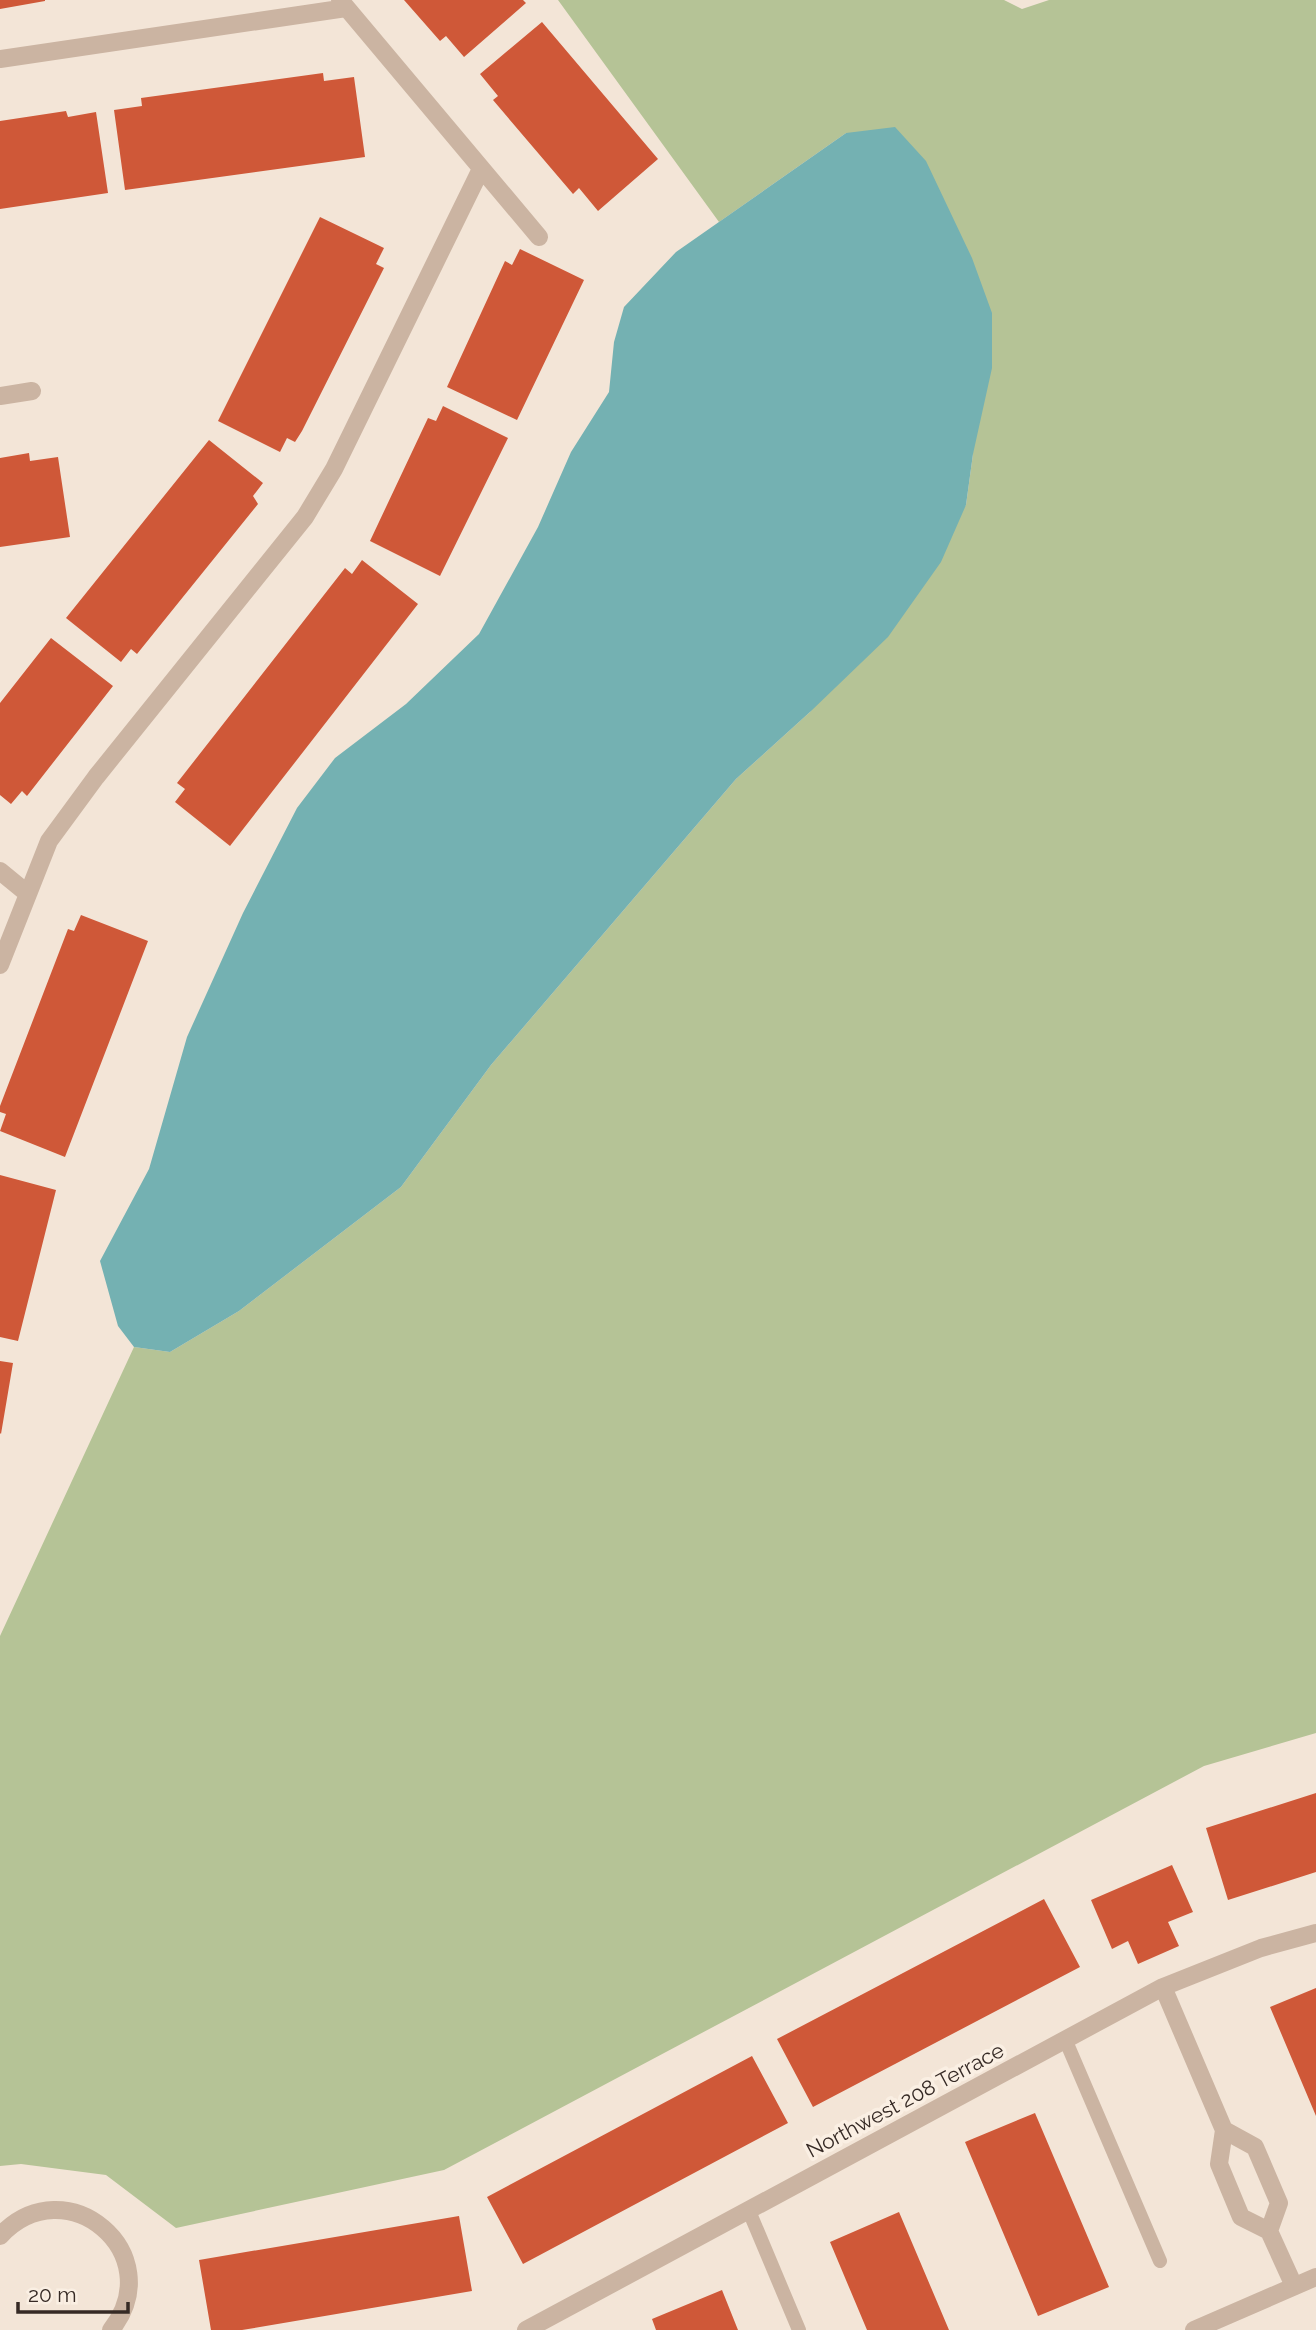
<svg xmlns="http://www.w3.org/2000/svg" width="1316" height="2330" font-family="Raleway,sans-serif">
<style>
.green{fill:#b5c396}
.water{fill:#74b1b2}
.building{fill:#cf5838}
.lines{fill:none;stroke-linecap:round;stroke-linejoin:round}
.lane{stroke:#cbb4a2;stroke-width:14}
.street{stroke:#cbb4a2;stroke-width:18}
.labels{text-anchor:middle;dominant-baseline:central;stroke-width:7;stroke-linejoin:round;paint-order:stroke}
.street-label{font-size:21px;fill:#362a25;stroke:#faefe3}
</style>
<rect width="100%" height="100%" fill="#f3e5d7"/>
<!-- green -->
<path class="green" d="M558 0H1004L1022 9 1049 0H1316V1733L1204 1766 444 2170 176 2228 106 2175 21 2164 0 2166V1636L134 1347 170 1352 239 1311 401 1187 491 1065 736 779 810 712 966 505 973 454 846 133 719 222Z"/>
<!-- water -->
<path class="water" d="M895 127 926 161 972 258 992 313V368L973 454 966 505 941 562 888 637 810 712 736 779 491 1065 401 1187 239 1311 170 1352 134 1347 118 1326 100 1261 149 1169 187 1037 243 913 297 808 335 758 406 704 479 634 538 527 571 452 609 392 614 342 624 307 676 252 846 133Z"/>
<!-- building -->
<path class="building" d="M0 0H45V1L0 9Z
M404 0H523L526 3 464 57 446 36 440 41Z
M542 22 658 159 598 211 579 188 573 194 493 100 498 96 480 74Z
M323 73 324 81 354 77 365 157 125 190 114 110 142 106 141 98Z
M66 111 68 117 96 112 108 193 0 209V121Z
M320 217 384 248 376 264 384 268 302 431 295 442 287 438 280 452 218 421Z
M520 249 584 280 517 420 447 387 505 261 512 265Z
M443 406 508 438 440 576 370 541 428 418 436 421Z
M209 440 263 483 253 496 258 504 137 654 131 649 121 662 66 618Z
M29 453 30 461 58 457 70 537 0 547V458Z
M362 560 418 604 230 846 175 802 185 789 177 783 345 568 352 574Z
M51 638 113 686 27 796 22 791 11 804 0 795V703Z
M81 915 148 941 65 1157 0 1131 6 1114 0 1112V1106L68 929 74 931Z
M0 1175 56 1190 18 1341 0 1337Z
M0 1361 13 1363 1 1434 0 1433Z
M1316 1793V1872L1228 1900 1206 1828Z
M1172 1865 1193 1912 1168 1922 1179 1946 1138 1964 1128 1941 1112 1949 1091 1900Z
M1044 1899 1080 1967 813 2107 777 2039Z
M1316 1988V2116L1270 2007Z
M752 2056 788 2123 523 2264 487 2197Z
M1035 2113 1109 2287 1038 2316 965 2142Z
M899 2212 949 2330H867L830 2242Z
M459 2216 472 2291 242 2330H211L199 2260Z
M722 2290 738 2330H656L652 2319Z"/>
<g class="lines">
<!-- lane -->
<path class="lane" d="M1065 2039 1160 2261
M749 2211 799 2330"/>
<!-- street -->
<path class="street" d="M340 0 539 237
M0 59 346 8
M0 396 32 391
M0 871 28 894
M0 965 49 841 96 777 305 517 334 469 481 169
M1163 1987 1224 2130 1219 2164 1241 2217 1269 2231 1294 2286
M1224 2130 1255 2147 1279 2203 1269 2231
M0 2236C66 2165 171 2254 111 2330
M526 2330 1163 1987 1261 1948 1316 1933
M1194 2330 1316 2277"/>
</g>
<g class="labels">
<!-- street labels -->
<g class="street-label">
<text transform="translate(905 2100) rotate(-28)">Northwest 208 Terrace</text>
</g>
</g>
<!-- scale -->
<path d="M18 2302v10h110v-10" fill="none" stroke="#362a25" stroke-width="3.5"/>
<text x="28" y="2302" font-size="21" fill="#362a25" stroke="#faefe3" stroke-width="5" paint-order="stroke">20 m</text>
</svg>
